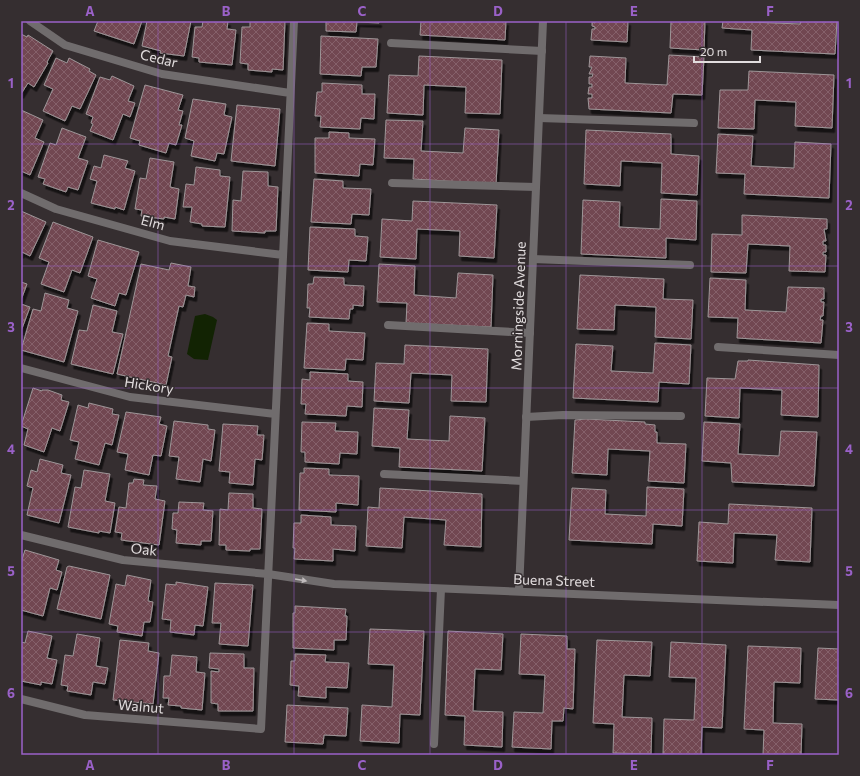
<svg xmlns="http://www.w3.org/2000/svg" width="860" height="776" font-family="Commissioner,sans-serif">
<style>
.water{fill:#122303}
.building{fill:url(#building-cross-hatch);stroke:#9e9698;filter:url(#shadow)}
.lines{fill:none;stroke-linecap:round;stroke-linejoin:round}
.lane{stroke:#706c6d;stroke-width:8}
.street{stroke:#706c6d;stroke-width:8}
.oneway{fill:#c0bbbc}
.grid{fill:none;stroke:#9a61c8;stroke-width:1;stroke-opacity:0.55}
.labels{text-anchor:middle;dominant-baseline:central;stroke-width:3;stroke-linejoin:round;paint-order:stroke}
.street-label{font-size:14px;fill:#e2ddde;stroke:#352e30}
.neatline{fill:none;stroke:#9a61c8;stroke-width:1.5}
.grid-label{font-size:13px;text-anchor:middle;font-weight:bold;fill:#9a61c8}
</style>
<defs>
<pattern id="building-cross-hatch" width="8" height="8" patternUnits="userSpaceOnUse"><rect width="8" height="8" fill="#714751"/><path d="M0 0l8 8M0 8l8-8" fill="none" stroke="#85616a"/></pattern>
<filter id="shadow"><feDropShadow dx="2.5" dy="4.5" stdDeviation="0" flood-color="#0009"/></filter>
</defs>
<rect width="100%" height="100%" fill="#352e30"/>
<!-- water -->
<path class="water" d="M205 314 213 317 217 320 208 360 194 359 187 354 195 316Z"/>
<!-- building -->
<path class="building" d="M98 21H142L134 44 94 31Z
M147 21H191L184 56 160 53 161 51 142 46Z
M203 21H228L227 29 236 30 232 65 199 62V58L192 57 195 27H202Z
M250 21H285L283 70 272 69V72L248 70V64L240 63 242 27H250Z
M326 21H379V23L357 22 356 32 326 31Z
M421 21H506L505 40 420 35Z
M595 21H628L627 42 591 40 592 29H595V27L592 26V22L595 23Z
M671 21H705L704 50 670 48Z
M723 21 800 24 801 21H837L835 54 751 50 752 30 722 28Z
M21 34 27 37 28 35 53 51 47 62 48 63 34 87 28 83 21 94Z
M321 36 378 39 376 67H362L361 76 320 74Z
M669 55 704 57 702 95 673 94 671 113 589 109 588 98H592V94H588L589 87H592V84H589V77H592L593 74H589L592 67H589L590 56 626 58 625 83 667 85Z
M419 56 502 60 500 114 465 113 466 87 424 85 423 115 387 113 389 75 418 76Z
M56 58 67 63 69 58 90 69 89 71 96 75 80 109 72 106 65 121 43 111 53 89 44 85Z
M749 71 834 75 832 128 795 126 796 102 755 100 754 129 718 128 720 90H748Z
M112 76 134 86 128 101 135 103 130 117 123 114 113 140 90 131 93 124 91 123 93 117 86 114 100 77 110 80Z
M322 83 362 85V94H375L374 119 361 118 360 129 320 127 321 116H315L317 92H322Z
M145 85 183 95 178 110 183 111 179 125H182L176 145 169 143 166 153 139 145 140 141 130 138Z
M193 99 226 104 224 115 232 117 224 154 217 153 215 161 191 156 194 141 185 138Z
M237 105 280 109 275 166 231 161Z
M21 110 43 120 35 138 44 142 30 175 21 171Z
M386 120 423 121 421 151 463 153 465 128 499 130 496 184 413 179 414 159 384 158Z
M62 128 86 137 78 158 88 161 78 190 68 187 66 192 43 184 45 179 38 177 50 143 56 145Z
M586 130 671 134V154L699 156 697 195 661 193 662 163 621 161 620 186 584 184Z
M329 132 349 133V138L375 139 373 165 360 164 359 176 315 173V138H329Z
M718 134 753 136 751 166 794 168 795 142 831 144 829 198 744 194 745 174 716 173Z
M104 155 128 161 125 168 135 171 124 210 115 207V209L91 203 97 181 90 179 94 166 101 168Z
M150 158 174 162 170 187 179 189 175 219 164 217V219L141 216 142 210 135 209 140 178 146 179Z
M196 167 220 170V176L230 177 225 227 202 226V224L190 222 192 207H183L186 184 194 185Z
M243 171 268 172V186L278 187 276 231H265V233L232 231 233 200 241 201Z
M314 179 343 181V188L371 189 369 215 352 214 351 224 311 222Z
M661 199 697 201 696 240 666 238V258L581 254 583 200 620 202 619 227 660 229Z
M413 201 497 205 494 258 459 256 460 231 417 229 416 259 380 257 382 219 412 221Z
M21 211 46 222 30 256 22 252 21 254Z
M742 215 827 219V229H824L826 241H823V245H826V252H823V255H826L825 272 789 271 790 246 748 244 746 273 711 272 712 234 742 235Z
M53 222 93 237 80 273 72 270 64 292 41 284 49 262 39 258Z
M310 227 355 229V236L368 237 366 261 349 260 348 272 308 270Z
M98 240 139 252 126 295 119 293 115 306 91 298 97 279 88 276Z
M171 263 191 267 188 286 195 287 194 297 186 295 183 307 179 306 168 356 172 357 166 385 117 374 141 264 169 270Z
M379 264 415 266 414 295 456 298 458 273 493 275 491 327 406 323 407 303 377 302Z
M580 275 664 279 663 299 693 300 691 339 655 337 656 307 615 305 614 330 577 329Z
M314 277 344 278V285L364 286 363 306 353 305V309H350L349 319 309 317 310 308H307L308 284H313Z
M710 278 746 280 745 310 786 312 788 287 824 288V299H821V302H824L823 316H821L820 320H823L821 343 737 338 738 318 708 317Z
M21 282 27 284 21 300Z
M45 293 69 300 67 308 78 311 64 362 21 350 33 309 41 311Z
M21 304 30 307 21 331Z
M93 305 117 311 112 332 123 334 113 374 71 364 79 330 87 331Z
M307 323 329 324V331L365 333 363 360 346 359 345 370 304 368Z
M655 343 691 345 689 384 659 382 658 402 573 398 576 344 613 346 611 371 653 373Z
M405 345 488 349 486 402 451 401 452 375 411 373 409 403 374 401 376 363 404 364Z
M748 360 819 365 818 417 781 415 782 390 740 388 739 418 705 416 707 378 735 379 738 361H748Z
M310 372 348 374V381L363 382 362 407 347 406 346 416 305 414 306 404H301L302 379 310 380Z
M33 388 42 391V390H48L62 395 61 400 69 402 60 431 52 428 44 452 24 445 28 429 21 426Z
M89 403 113 409 112 414 119 415 112 445 105 443 99 465 75 459 79 442 70 440 78 405 88 408Z
M374 408 409 410 407 439 449 441 450 416 485 418 482 471 399 467 400 448 372 446Z
M126 412 161 417 159 424 167 426 161 456 153 455 149 475 125 470 128 454 117 452Z
M586 419 645 422V424L655 425V432H657V443L686 444 684 483 648 481 650 451 608 449 607 475 572 473 575 420Z
M174 421 208 425V429L215 430 211 461 203 459 200 482 176 479 179 457 169 456Z
M302 422 336 423 335 431 358 432 357 454 340 453 339 464 305 462V452H301Z
M704 422 740 424 738 454 779 456 781 431 817 432 814 486 732 482 731 463 702 461Z
M223 424 258 426 257 435H264L262 460 255 459 253 485 229 483 230 472 219 471Z
M40 459 63 465 61 473 71 475 59 523 27 515 33 488 27 486 31 470 37 472Z
M304 468 329 469V475L359 476 358 505 336 503V512L299 510 300 473H304Z
M84 470 110 474 105 501 115 503 110 533 99 531V533L68 527 75 487 81 488Z
M134 479 144 480 143 485 157 486 155 499 165 501 159 545 121 540 122 533 115 532 119 507 126 508 129 483H133Z
M647 487 684 489 682 526 653 524 652 544 569 540 572 488 606 490 605 514 646 516Z
M380 488 482 494 481 547 444 545 446 520 404 517 402 548 366 546 368 507 379 508Z
M229 493 253 494V508L262 509 260 549H250V551L226 550V545H219L220 509 228 510Z
M179 502 204 503 203 510 213 511 211 541H201V545L176 543 177 530 172 529 173 513H178Z
M729 504 812 508 810 562 775 560 777 535 734 533 733 563 697 561 699 522 728 524Z
M301 515 331 517V525L356 526 355 551 333 549V561L294 559 295 548H293L294 523H301Z
M25 550 59 560 56 570 62 572 57 590 50 588 43 616 21 610V563Z
M69 566 110 575 101 619 57 609 67 567Z
M127 575 151 580 148 601 153 602 150 622H144L142 636 117 632 118 626 109 624 116 584 125 586Z
M176 582 208 587 203 626 195 625 194 635 170 632 171 620 162 619 166 584 176 585Z
M215 583 253 585 248 646 219 644 221 623H212Z
M295 606 346 609 345 616H347L346 640H334V650L293 648V613H295Z
M370 629 424 631 420 715 400 714 399 743 360 741 362 705 392 707 394 665 368 664Z
M28 631 52 636 47 658 57 660 52 684 41 682V685L21 681V642L25 643Z
M448 631 503 634 501 670 475 669 473 711 503 712 502 747 464 745 465 716 445 715Z
M77 634 100 638 96 666 108 668 105 684 93 682 91 695 67 691 68 686 61 685 65 655 73 656Z
M521 634 567 636V649H575L573 709 564 708 563 721H552L551 749 512 747 514 712 543 713 545 675 519 674Z
M120 640 149 643 148 651 159 653 153 704 113 700Z
M597 640 652 642 650 676 624 675 622 717 652 718 651 754 613 753 614 724 593 723Z
M671 642 726 645 722 728 702 727 701 755 663 754 664 719 694 720 696 678 669 677Z
M748 646 801 648 800 683 774 682 773 723 802 724 801 755H763L764 730 744 729Z
M818 648 839 649V700L815 699Z
M210 653 244 654V668H254L253 711H218V704L211 703V671L219 672V669L209 668Z
M295 654 326 655 325 662 349 663 347 688 326 687V698L298 696 299 686 290 685 291 661H295Z
M172 655 197 657 196 672 205 673 202 710 181 708V706L168 705 169 698H163L164 676H170Z
M287 705 348 708 346 736 324 735 323 744 285 742Z"/>
<g class="lines">
<!-- lane -->
<path class="lane" d="M30 21 65 45 162 74 290 93
M391 43 542 51
M539 118 694 123
M392 183 536 187
M21 193 56 209 170 241 283 255
M533 259 690 265
M388 325 530 333
M718 347 839 355
M21 368 130 397 275 414
M526 417 563 415 681 416
M384 474 523 481
M21 535 123 560 268 574
M21 699 85 715 261 729 294 21
M434 744 441 589"/>
<!-- street -->
<path class="street" d="M268 574 334 584 839 605
M519 591 543 21"/>
</g>
<!-- one-way arrows -->
<defs><path id="oneway-solid" d="M-6-.8H1V-3.2L6.5 0L1 3.2V.8H-6Z"/></defs>
<use class="oneway" href="#oneway-solid" transform="translate(301 580) rotate(10)"/>
<!-- grid -->
<path class="grid" d="M158 21V755M294 21V755M430 21V755M566 21V755M702 21V755M21 144H839M21 266H839M21 388H839M21 510H839M21 632H839"/>
<g class="labels">
<!-- street labels -->
<g class="street-label">
<text transform="translate(159 58) rotate(14)">Cedar</text>
<text transform="translate(153 222) rotate(15)">Elm</text>
<text transform="translate(518 306) rotate(-88)">Morningside Avenue</text>
<text transform="translate(149 385) rotate(9)">Hickory</text>
<text transform="translate(144 549) rotate(6)">Oak</text>
<text transform="translate(554 580) rotate(2)">Buena Street</text>
<text transform="translate(141 706) rotate(5)">Walnut</text>
</g>
</g>
<!-- border -->
<rect width="860" height="776" fill="none" stroke="#352e30" stroke-width="44"/>
<!-- scale -->
<path d="M694 56v6h66v-6" fill="none" stroke="#e2ddde" stroke-width="2"/>
<text x="700" y="56" font-size="12" fill="#e2ddde" stroke="#352e30" stroke-width="3" paint-order="stroke">20 m</text>
<rect x="22" y="22" width="816" height="732" class="neatline"/>
<g class="grid-label">
<text x="90" y="16">A</text>
<text x="226" y="16">B</text>
<text x="362" y="16">C</text>
<text x="498" y="16">D</text>
<text x="634" y="16">E</text>
<text x="770" y="16">F</text>
<text x="11" y="88">1</text>
<text x="849" y="88">1</text>
<text x="11" y="210">2</text>
<text x="849" y="210">2</text>
<text x="11" y="332">3</text>
<text x="849" y="332">3</text>
<text x="11" y="454">4</text>
<text x="849" y="454">4</text>
<text x="11" y="576">5</text>
<text x="849" y="576">5</text>
<text x="11" y="698">6</text>
<text x="849" y="698">6</text>
<text x="90" y="770">A</text>
<text x="226" y="770">B</text>
<text x="362" y="770">C</text>
<text x="498" y="770">D</text>
<text x="634" y="770">E</text>
<text x="770" y="770">F</text>
</g>
</svg>
